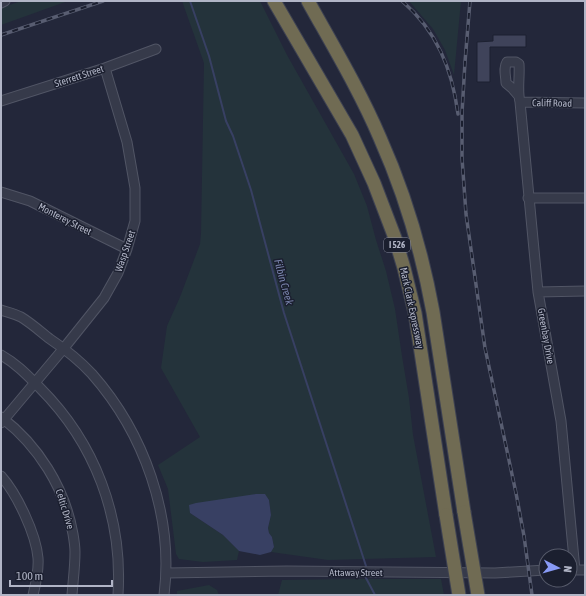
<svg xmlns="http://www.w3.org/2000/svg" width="586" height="596" font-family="'Asap Condensed',sans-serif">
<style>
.green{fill:#24333b}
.water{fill:#384063}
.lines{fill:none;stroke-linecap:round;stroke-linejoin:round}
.stream{stroke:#384063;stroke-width:2}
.building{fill:#3f435a;stroke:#1d2131}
.minor-casing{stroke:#515565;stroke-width:11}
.highway-casing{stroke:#3e4252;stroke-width:15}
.minor{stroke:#363a4a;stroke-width:9}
.highway{stroke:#706b53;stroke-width:13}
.rail-casing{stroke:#585d71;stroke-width:3.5}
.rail{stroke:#1b1f2f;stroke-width:2;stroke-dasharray:6;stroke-linecap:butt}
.highway-bridge-casing{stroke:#3e4252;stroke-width:15;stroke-linecap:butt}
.highway-bridge{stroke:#706b53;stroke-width:13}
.labels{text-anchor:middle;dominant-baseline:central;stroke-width:3;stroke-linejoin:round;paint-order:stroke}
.shield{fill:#1b1f2f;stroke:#848899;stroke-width:1}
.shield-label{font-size:9px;font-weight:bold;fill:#b1b5c6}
.street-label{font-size:10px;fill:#b1b5c6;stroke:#1b1f2f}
.water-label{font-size:11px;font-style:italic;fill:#7a85ad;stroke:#1b1f2f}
</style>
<rect width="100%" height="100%" fill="#23273a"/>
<!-- green -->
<path class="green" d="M21 1H68L1 25V8Z
M182 1H260L287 55 354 174 367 206 376 240 386 271 395 309 402 356 409 398 413 435 436 557 328 560 271 552 274 547 272 537 269 533 268 528 271 515 269 500 264 494H256L190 513 223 535 239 551 237 560 203 562 179 559 176 554 168 489 158 465 200 437 161 368 167 326 180 297 200 244 201 233 204 63Z
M409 1H461L454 75 445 50 433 29Z
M358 579H441L444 595H278L282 580Z
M209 585 217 590 219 595H177V591Z"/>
<!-- water -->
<path class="water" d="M256 494H265L269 500 271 515 268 528 269 533 272 537 274 547 271 552 260 555 239 551 223 535 190 513 189 505 196 503Z"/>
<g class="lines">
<!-- stream -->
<path class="stream" d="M190 1 209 56 226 121 233 136 251 190 284 313 366 566
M366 578 375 595"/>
</g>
<!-- building -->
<path class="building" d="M493 35H526V47H490V82H477V42L493 41Z"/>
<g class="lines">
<defs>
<path id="minor" d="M1 3 5 1
M518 95 512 88 506 83C506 76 503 68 507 62H516L519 64C520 77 517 90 520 102L538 292 561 421 575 570
M1 101 105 68 156 49
M520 102 585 103
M1 192 30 201 127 249
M528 198H585
M538 292 585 291
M1 310C7 312 15 314 21 317 31 323 41 332 50 339 65 349 80 361 92 374 144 433 174 516 164 595
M1 355C17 364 28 376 40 388 95 443 123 517 118 595
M1 417C38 445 65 488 73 534 74 540 75 546 75 552 75 567 73 581 72 595
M1 423 64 348 104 298 118 273 127 249 135 221V188L127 142 105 68
M1 476C17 494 36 534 38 558 39 570 36 583 33 595
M570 570H585
M167 573 287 571 495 573 546 570"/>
<path id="highway" d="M274 1 352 135 374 183 395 238 404 268 415 313 446 515
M308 1C333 46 360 91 380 138 405 194 422 252 433 312L464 512"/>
</defs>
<!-- minor casing -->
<use href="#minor" class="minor-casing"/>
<!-- highway casing -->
<use href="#highway" class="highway-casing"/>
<!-- minor -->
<use href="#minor" class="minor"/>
<!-- highway -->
<use href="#highway" class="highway"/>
<defs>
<path id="rail" d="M402 1C437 31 452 69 458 114
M470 1 465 62 462 113V158L466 214 485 348 516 493 524 536 532 595
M1 35 103 1"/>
</defs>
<!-- rail casing -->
<use href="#rail" class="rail-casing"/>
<!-- rail -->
<use href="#rail" class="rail"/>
<defs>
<path id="highway-bridge" d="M464 512 478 595
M446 515 459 595"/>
</defs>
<!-- highway-bridge casing -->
<use href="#highway-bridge" class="highway-bridge-casing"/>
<!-- highway-bridge -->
<use href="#highway-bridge" class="highway-bridge"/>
</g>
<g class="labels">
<!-- shield labels -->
<rect class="shield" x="384" y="238" width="26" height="14" rx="3"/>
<g class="shield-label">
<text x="397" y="245">I 526</text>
</g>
<!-- street labels -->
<g class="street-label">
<text transform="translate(79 76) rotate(-18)">Sterrett Street</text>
<text transform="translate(552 103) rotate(1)">Califf Road</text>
<text transform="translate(65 219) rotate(27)">Monterey Street</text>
<text transform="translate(125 251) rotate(-71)">Wasp Street</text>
<text transform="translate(412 308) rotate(78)">Mark Clark Expressway</text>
<text transform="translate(546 336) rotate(80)">Greenbay Drive</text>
<text transform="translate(65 509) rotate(73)">Celtic Drive</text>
<text x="356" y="572">Attaway Street</text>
</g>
<!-- water labels -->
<g class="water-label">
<text transform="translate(284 282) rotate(75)">Filbin Creek</text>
</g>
</g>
<!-- border -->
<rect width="586" height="596" fill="none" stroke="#b1b5c6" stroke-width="4"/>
<!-- north arrow -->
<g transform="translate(558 568) rotate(96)"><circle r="19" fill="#1b1f2f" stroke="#575b6b"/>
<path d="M0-3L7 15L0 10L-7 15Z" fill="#889af5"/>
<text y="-6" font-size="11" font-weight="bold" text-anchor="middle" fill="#b1b5c6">N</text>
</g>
<!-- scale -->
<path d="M10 580v6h102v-6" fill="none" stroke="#b1b5c6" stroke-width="2"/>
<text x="16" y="580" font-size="12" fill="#b1b5c6" stroke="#1b1f2f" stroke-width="3" paint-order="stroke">100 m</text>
</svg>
